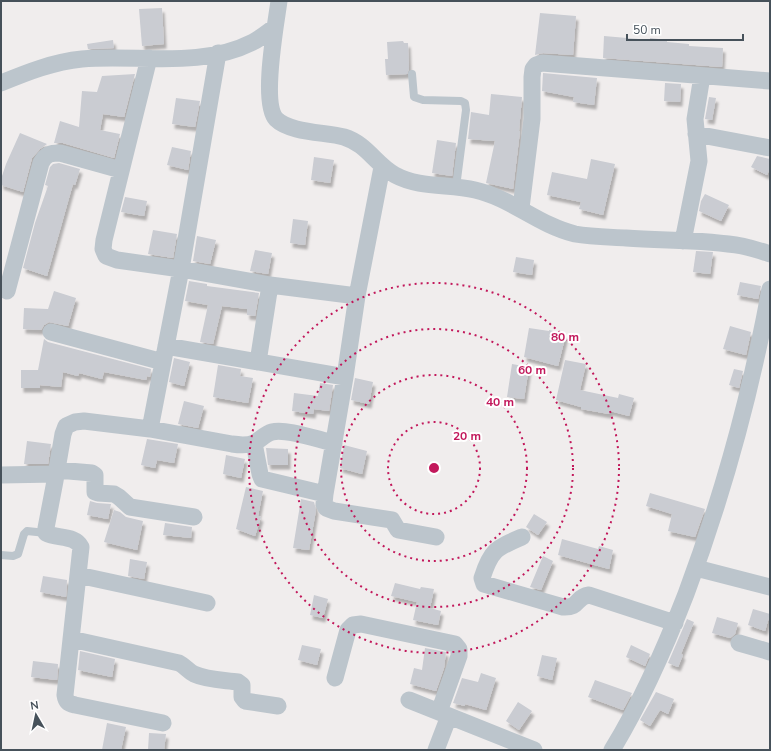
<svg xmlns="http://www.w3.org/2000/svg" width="771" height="751" font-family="'Nunito Sans',sans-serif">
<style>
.building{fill:#caccd2;filter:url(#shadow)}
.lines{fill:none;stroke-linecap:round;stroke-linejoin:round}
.lane{stroke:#bcc5cc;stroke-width:8}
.street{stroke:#bcc5cc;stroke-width:17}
.ring{fill:none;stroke:#c2185b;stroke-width:2;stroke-dasharray:2 4}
.centre{fill:#c2185b;stroke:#fff;stroke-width:2}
.ring-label{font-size:12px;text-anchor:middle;font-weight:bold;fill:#c2185b;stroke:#fff;stroke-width:4;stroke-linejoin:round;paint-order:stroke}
</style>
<defs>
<filter id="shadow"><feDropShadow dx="2.5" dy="4.5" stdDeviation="1" flood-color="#0004"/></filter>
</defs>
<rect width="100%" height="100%" fill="#f0eded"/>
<!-- building -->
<path class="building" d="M162 8 164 44 142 46 139 9Z
M540 13 576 16 573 55 543 53 535 55Z
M604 36 650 40V38L667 40V42L689 44V46L723 48 722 67 603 58Z
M113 40 114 48 88 49 87 44Z
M403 41 404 43H408L409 69 407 74 386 75 385 59H388L387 42Z
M543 73 597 78 594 105 573 102 574 97 542 91Z
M135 74 124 117 103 114 100 130 120 134 114 158 63 143H54L60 121 79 127 82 91 97 92 102 76Z
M665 83 681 84 680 102 664 101Z
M491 94 522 97 519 131H520L513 189 486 183 495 141 468 139 471 112 489 115Z
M709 97 716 98 712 120 705 119Z
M176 98 200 101 195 127 172 124Z
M20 133 47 144 40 149 32 158 23 192 1 185V179L6 164Z
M437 140 456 143 452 176 432 173Z
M172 147 191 151 188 170 167 165Z
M757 156 770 159V168L767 175 751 167Z
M314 157 334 160 330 183 311 180Z
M591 159 615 164 603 215 579 209 581 202 547 195 552 172 587 179Z
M59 163 80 169 75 185 73 184 69 198 47 276 23 268 35 223 48 186 45 185 50 167 53 164Z
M705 194 729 205 721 221 699 211 701 201Z
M125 197 147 201 144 216 121 212Z
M293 219 308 221 305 245 290 243Z
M153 230 177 234 173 258 148 254Z
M197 236 216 240 210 264 193 261Z
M255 250 272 253 268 274 250 271Z
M696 251 713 252 710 274 693 272Z
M516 257 534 260 532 275 513 272Z
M189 281 207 284V286L259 293 255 316 247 315V309L222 306 213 344 200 342 208 305 185 301Z
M740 282 761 286 758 299 737 295Z
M54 291 76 298 68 326 49 322 44 325 41 330 23 329 24 308 48 309Z
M730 326 751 332 746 355 723 349Z
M529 328 549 331V330L566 334 558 366 524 357Z
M44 339 48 342 151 369 150 377 147 376 146 380 104 372 102 379 79 373 78 376 63 372 61 387 40 385V388H21V370H38Z
M174 358 190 362 184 386 169 382Z
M565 360 586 364 580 390 618 398 619 394 634 398 629 416 610 411 609 414 581 409V407L556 400Z
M512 364 529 367 524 399 507 397Z
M218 365 241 369 240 376 253 378 248 403 213 397Z
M734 369 743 371 739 388 729 385Z
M355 378 373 382 369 404 351 400Z
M320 383 333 385 329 411 314 409 313 414 292 411 294 393 318 396Z
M184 401 204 406 198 428 178 424Z
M147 439 178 444 174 463 157 460 155 468 141 465Z
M27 441 51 444 48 464H24Z
M344 445 367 451 362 474 340 468Z
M266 448 288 449V465H268Z
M226 455 245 459 241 478 223 474Z
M246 487 263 491 258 516 261 517 255 536 236 529Z
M650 493 705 509 695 537 668 531 672 514 646 506Z
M301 499 314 502 316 510 309 550 293 548Z
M90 501 97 503 111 504 108 519 87 515Z
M114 510 120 512 126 517 143 521 137 550 104 542Z
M534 514 547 522 538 535 526 527Z
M165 523 192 527 191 538 163 535Z
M562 539 598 549 599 546 613 550 609 569 558 555Z
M543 556 553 561 541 590 530 587Z
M130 559 147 562 144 579 128 576Z
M43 576 67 580 66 597 40 592Z
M395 583 420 589 421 587 434 589 430 608 441 611 438 625 413 620 417 602 391 596Z
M314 595 328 599 323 618 310 615Z
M753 609 770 614 765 631 748 625Z
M717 617 738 623 735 634 730 638 712 633Z
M687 619 694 622 681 654 683 655 678 667 668 663Z
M302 645 321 649 317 665 298 660Z
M631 645 650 654 645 666 626 657Z
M425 648 446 652 444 668 436 691 410 684 414 668 422 670Z
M80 651 115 659 112 677 78 670Z
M542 655 557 658 552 680 537 676Z
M33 661 58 664 57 680 31 677Z
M481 673 496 678 486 710 465 704V706L453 703 462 678 478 682Z
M595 680 632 693 623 710 588 697Z
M656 692 674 699 668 714 660 710 650 726 640 720Z
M518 702 532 711 519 730 506 721Z
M107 723 126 727 121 750H102Z
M149 733 166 734 164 750H148Z"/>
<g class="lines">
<!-- lane -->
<path class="lane" d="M412 74 414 97 423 100 461 101 465 103 466 110 456 187
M1 555 13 556 18 554 24 534 27 531 46 533"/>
<!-- street -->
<path class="street" d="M279 1C276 24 261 102 276 119 290 133 326 132 344 137 367 144 376 165 395 175 419 188 449 184 475 190 511 198 538 225 575 234 591 237 609 237 626 238 664 241 704 239 742 246 751 248 761 251 770 254
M149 58 104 240 103 249 106 256 117 260 181 269 270 285 357 296
M1 83C28 72 53 62 82 59 138 54 200 69 253 42 261 38 268 32 275 27
M696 134 770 148
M382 167 357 296 345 377 325 494 324 504 326 508 334 511 392 520 398 530 436 537
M521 208 532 119V77L533 69 536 65 542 63 770 81
M683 241 699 161 695 119 702 76
M7 291 41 163C46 154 50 153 60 153L121 170
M51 332 163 362
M166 346 345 377
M258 362 270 285
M150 429 181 269 218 53
M254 443 260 474 262 479 325 494
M57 470 92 473 95 475V492L98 493 114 494 119 497 130 507 194 517
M1 475 56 474
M522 537C496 548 491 550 482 578L484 584 563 607C580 608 575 597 589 595L675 623
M696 568 770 587
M78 575 207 603
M71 639 179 663C185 666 188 671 194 674 207 680 224 680 238 682L242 685V697L245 701 278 706
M739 643 770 652
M335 678 348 630 353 625 361 624 455 644 459 649V656L439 712
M409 700 534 750
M163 723 75 705C68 703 66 702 65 695L81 547C75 535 57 539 46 533V528L55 481 63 434 66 426 75 422 84 421 150 429 232 444C239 445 247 446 254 443 260 440 265 434 272 432 286 428 319 440 334 443
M436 750 449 716
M612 750C642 701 665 648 686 594 723 495 751 393 770 289"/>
</g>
<!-- distance rings -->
<g class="ring">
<circle cx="434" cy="468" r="46"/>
<circle cx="434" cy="468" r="93"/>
<circle cx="434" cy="468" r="139"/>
<circle cx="434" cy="468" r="185"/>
</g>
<circle cx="434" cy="468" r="6" class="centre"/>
<g class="ring-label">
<text x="565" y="341">80 m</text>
<text x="532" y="374">60 m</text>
<text x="500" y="406">40 m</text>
<text x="467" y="440">20 m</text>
</g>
<!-- border -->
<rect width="771" height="751" fill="none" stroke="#46515a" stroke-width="4"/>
<!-- north arrow -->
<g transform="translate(36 715) rotate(351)" stroke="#ffffff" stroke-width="3" paint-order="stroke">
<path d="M0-3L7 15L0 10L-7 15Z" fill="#46515a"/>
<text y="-6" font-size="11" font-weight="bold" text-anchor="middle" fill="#46515a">N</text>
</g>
<!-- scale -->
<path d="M627 34v6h116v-6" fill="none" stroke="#46515a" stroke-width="2"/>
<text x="633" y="34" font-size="12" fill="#46515a" stroke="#ffffff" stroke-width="3" paint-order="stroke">50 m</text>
</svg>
